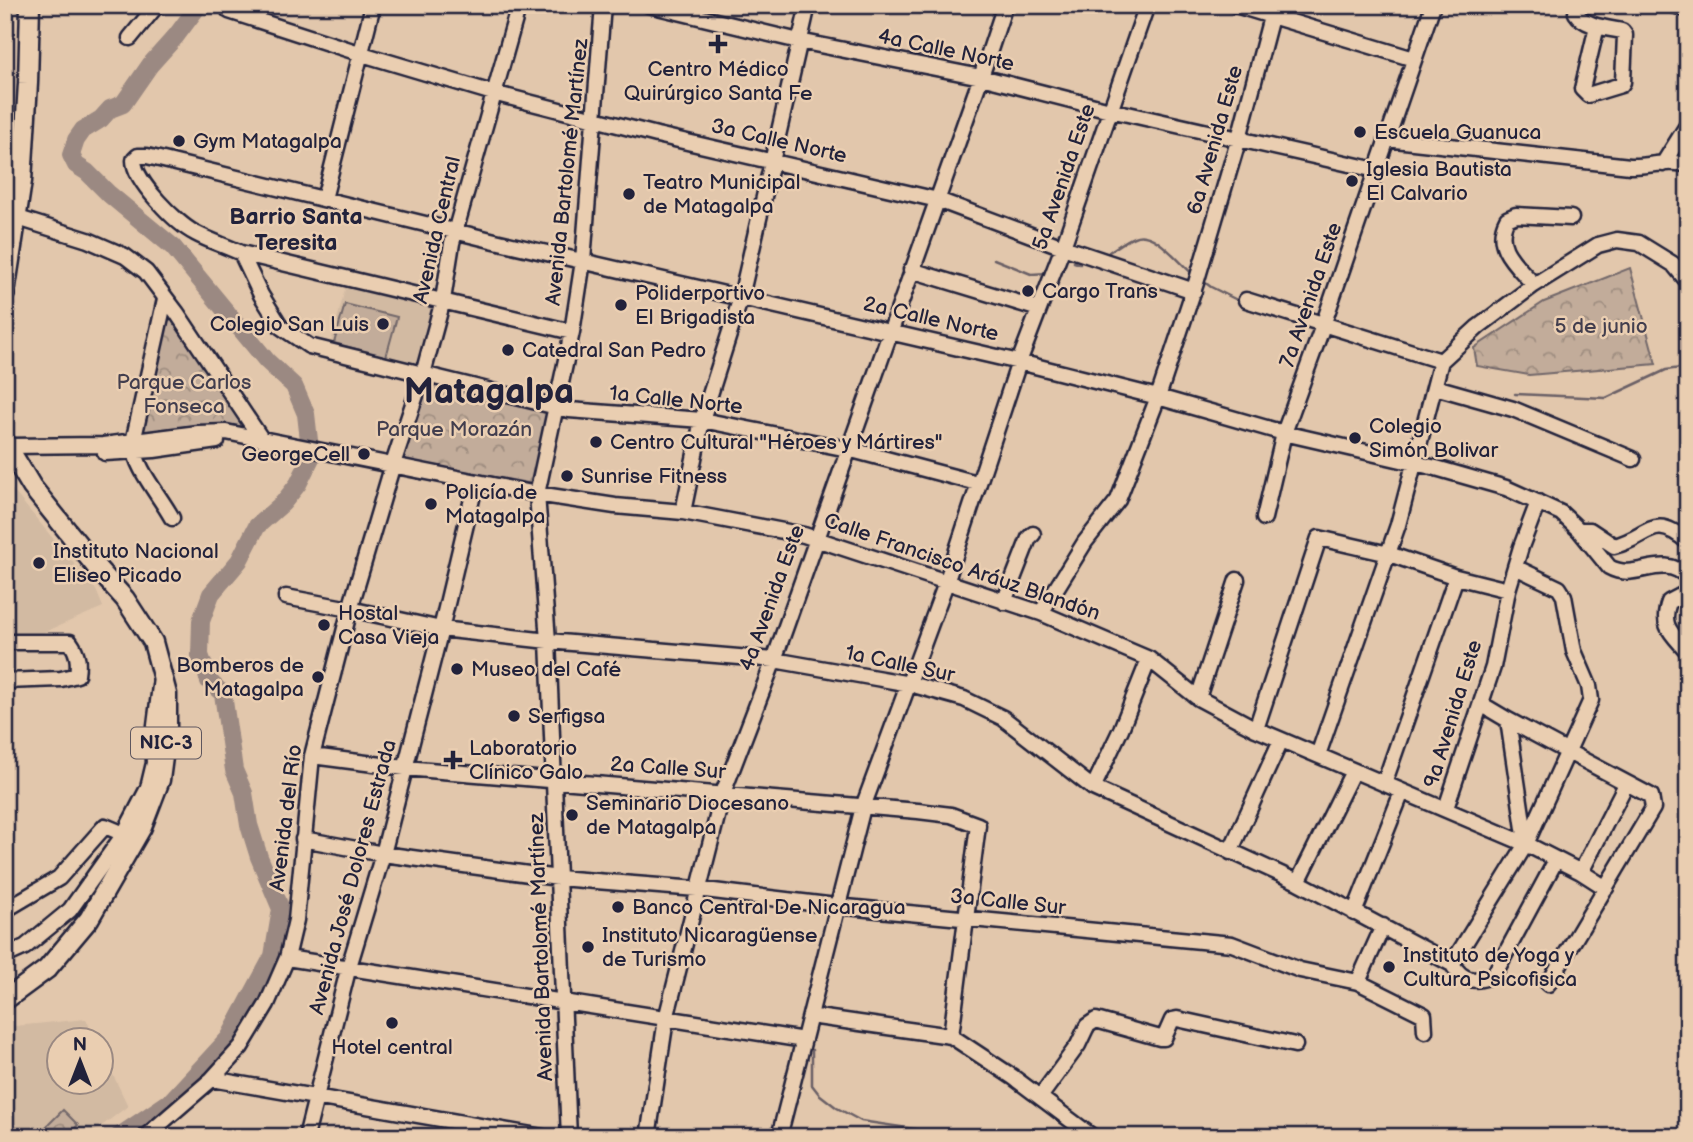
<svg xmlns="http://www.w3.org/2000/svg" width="1693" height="1142" font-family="'Balsamiq Sans',sans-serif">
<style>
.built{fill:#d2baa2}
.green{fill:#c2ac9a;stroke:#72676a;stroke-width:2}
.park{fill:url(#park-crowns);stroke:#72676a;stroke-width:2}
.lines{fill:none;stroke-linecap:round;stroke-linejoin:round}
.stream{stroke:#6b6066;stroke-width:2.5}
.river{stroke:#9b8982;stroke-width:18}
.minor-casing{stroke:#22223b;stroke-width:19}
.major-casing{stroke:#22223b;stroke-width:23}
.minor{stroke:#eaceb1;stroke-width:14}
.major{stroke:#eaceb1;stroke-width:18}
.poi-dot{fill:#22223b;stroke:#eaceb1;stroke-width:2.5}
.labels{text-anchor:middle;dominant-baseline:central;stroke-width:5;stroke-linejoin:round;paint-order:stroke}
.shield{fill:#eaceb1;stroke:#5e565e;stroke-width:2}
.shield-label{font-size:19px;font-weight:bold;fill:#22223b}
.street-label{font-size:21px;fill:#22223b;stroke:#eaceb1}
.poi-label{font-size:21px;fill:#22223b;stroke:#eaceb1;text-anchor:start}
.park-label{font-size:21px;fill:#423e4e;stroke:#eaceb1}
.neighbourhood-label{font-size:23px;font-weight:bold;fill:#22223b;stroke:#eaceb1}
.town-label{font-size:35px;font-weight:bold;fill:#22223b;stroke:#eaceb1}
</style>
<defs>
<pattern id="park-crowns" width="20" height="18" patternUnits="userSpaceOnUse" patternTransform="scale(1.75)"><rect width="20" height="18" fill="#c2ac9a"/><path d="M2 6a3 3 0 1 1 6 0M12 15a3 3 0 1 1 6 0" fill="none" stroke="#9d8c7f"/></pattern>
</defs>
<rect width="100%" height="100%" fill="#e2c7ac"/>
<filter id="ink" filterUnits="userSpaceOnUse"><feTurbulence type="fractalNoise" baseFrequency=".0143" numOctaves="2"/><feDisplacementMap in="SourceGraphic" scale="14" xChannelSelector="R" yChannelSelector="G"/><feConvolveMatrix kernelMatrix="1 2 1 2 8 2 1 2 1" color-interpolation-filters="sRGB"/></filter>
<g filter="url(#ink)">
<!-- built -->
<path class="built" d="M348 278 436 302 418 369 330 346Z
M5 481 96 590 103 607 26 640 5 639Z
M86 1019 96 1040H60V1082H102V1052L128 1106 87 1137H5V1027Z"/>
<!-- green -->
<path class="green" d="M345 304 397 317 386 357 334 343Z"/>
<!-- park -->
<path class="park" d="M1630 268 1656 364 1529 375 1477 366 1474 348 1544 302Z
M165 299 260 437 133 442Z
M426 381 549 412 533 484 398 459Z
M63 1110 78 1125 66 1137H36Z"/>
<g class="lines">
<!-- stream -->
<path class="stream" d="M1109 252C1117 247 1126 240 1134 237 1154 228 1179 263 1194 275
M994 259 1031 274 1048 273
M1074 262 1080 264
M1203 281 1211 287 1239 301
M1515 394 1606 398 1666 370 1688 367
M273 956 281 957
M812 1050V1085L819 1094 837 1108 861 1121 914 1129 936 1137"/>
<!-- river -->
<path class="river" d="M118 1137 171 1101 229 1038 273 956 281 909 259 857 249 825 244 793 234 770 223 694 209 681 200 655 201 621 211 594 239 561 257 526 283 503 298 484 311 458 306 414 294 386 267 361 173 247 109 194 87 172 76 165 71 155 76 140 83 130 101 119 110 109 123 104 150 65 176 36 199 5"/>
<defs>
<path id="minor" d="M649 5 799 41 981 77 1110 110 1376 170
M1235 5 1414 59
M1579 5 1576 13C1584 26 1607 28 1622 31L1625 35 1623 82 1621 85 1588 95 1582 89 1597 26
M1674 5 1688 10
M229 11 362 54 493 93 657 135 938 200 1063 247 1194 291
M130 38 157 5
M1386 139 1630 166C1649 167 1669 159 1688 165
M1663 164 1688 124
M5 193 18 218 88 240 125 256 146 272 177 313 260 437
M324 199 373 5
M241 253 572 332
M911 270 1039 309
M1534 285C1517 265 1492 247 1507 219L1516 215 1571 218
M165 299 133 442C135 469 159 494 172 518
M1246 300 1441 361
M1435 387 1513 409 1633 459
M8 446 103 445 198 433 226 432 537 494 615 506 683 512 804 535 1041 613 1149 659 1198 698 1256 729 1526 844 1581 872 1606 888
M105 453 154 450 217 441
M977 483 848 449 702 420 569 410 309 346 281 327 261 295 241 253C226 246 210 241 195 233 177 224 134 181 134 160L138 156H147L495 241 1019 362 1158 397 1284 433 1436 468 1506 488 1561 513 1579 530 1609 567C1637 583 1660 551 1688 577
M683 512 702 420 741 297 808 5
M1264 518 1284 433 1321 331 1433 5
M1579 530H1590L1614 546C1649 538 1652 511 1688 542
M1688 592 1669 602C1660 627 1672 633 1688 652
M286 597 350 609 441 629 548 641 774 660 910 684 964 699 1003 718 1093 788 1298 882 1452 964C1463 982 1475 983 1494 975L1556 860
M1004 602 1029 538 1033 534
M1041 613 1085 542 1118 500 1158 397 1196 283 1239 138 1271 17
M5 642H70C78 653 79 662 77 675L61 679 5 681
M1198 698 1237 580
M1481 704 1508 720 1526 842
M1508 720 1651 796 1653 808 1548 984
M1256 729 1319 538 1389 554 1456 577 1508 590
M1318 755 1398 525 1441 361 1478 327 1534 285 1598 245 1617 240 1639 243 1673 264 1688 282
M312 756 405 768 918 811 951 815 978 825 951 1036
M1384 784 1456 577
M1093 788 1121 729 1149 659
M1446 808 1493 667 1508 590 1521 547 1538 502
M303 839 383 854 558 878 697 889 836 906 1232 944 1300 970 1358 982 1424 1015 1425 1031
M1230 852 1281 740
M1581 872 1626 784
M1298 882 1353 771
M5 910 59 878 105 826 124 834
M1354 913 1402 792
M5 956 25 947 70 910 124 834 148 788 154 763 153 741 161 678
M287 958 804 1040
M1452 964 1526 844 1591 700 1589 686 1574 651 1564 596 1559 588 1515 567
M1358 982 1383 926
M810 1016 951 1036 1013 1077 1093 1137
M212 1079 543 1137
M1040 1097 1078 1045 1087 1026 1096 1020 1160 1038H1164L1172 1020 1177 1019 1295 1045
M145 1137 212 1079 241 1047 267 1004 287 958 296 920 312 756 350 609 393 464 423 374 443 300 452 243 519 5
M306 1137 348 970 383 854 441 629 476 482
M569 1137 548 641 537 494 572 332 583 261 603 5
M648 1137 666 1019 723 793 774 660 981 77 1005 5
M779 1137 863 807 946 583 1019 362 1063 247 1147 5"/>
<path id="major" d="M5 293 22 181 28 83 30 5
M5 442 32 487 98 569 125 599 153 642 167 694V727L160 780 142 827 89 919 47 969 5 1000"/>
</defs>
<!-- minor casing -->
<use href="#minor" class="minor-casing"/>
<!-- major casing -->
<use href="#major" class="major-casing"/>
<!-- minor -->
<use href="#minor" class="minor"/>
<!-- major -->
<use href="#major" class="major"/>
</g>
</g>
<!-- markers -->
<g class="poi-dot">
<path d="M714.5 33.5h7v7h7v7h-7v7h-7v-7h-7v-7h7z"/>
<circle cx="1360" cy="132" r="7"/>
<circle cx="179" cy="141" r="7"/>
<circle cx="1352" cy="181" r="7"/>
<circle cx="629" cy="194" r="7"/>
<circle cx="1028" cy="291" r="7"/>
<circle cx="621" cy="305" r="7"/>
<circle cx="383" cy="324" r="7"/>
<circle cx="508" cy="350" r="7"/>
<circle cx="1355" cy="438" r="7"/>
<circle cx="596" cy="442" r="7"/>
<circle cx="364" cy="454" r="7"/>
<circle cx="567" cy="476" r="7"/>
<circle cx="431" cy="504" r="7"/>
<circle cx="39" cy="563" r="7"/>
<circle cx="324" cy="625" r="7"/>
<circle cx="457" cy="669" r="7"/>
<circle cx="318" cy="677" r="7"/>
<circle cx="514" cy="716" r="7"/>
<path d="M449.5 749.5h7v7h7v7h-7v7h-7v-7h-7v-7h7z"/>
<circle cx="572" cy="815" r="7"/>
<circle cx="618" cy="907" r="7"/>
<circle cx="588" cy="947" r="7"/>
<circle cx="1389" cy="967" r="7"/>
<circle cx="392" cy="1023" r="7"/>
</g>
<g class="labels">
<!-- shield labels -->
<rect class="shield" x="131" y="727.5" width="70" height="31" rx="5"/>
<g class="shield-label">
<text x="166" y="743">NIC-3</text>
</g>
<!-- street labels -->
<g class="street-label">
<text transform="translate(946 50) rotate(12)">4a Calle Norte</text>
<text transform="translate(1215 140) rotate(-74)">6a Avenida Este</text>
<text transform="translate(779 141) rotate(13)">3a Calle Norte</text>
<text transform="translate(567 172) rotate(-84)">Avenida Bartolomé Martínez</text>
<text transform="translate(1064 177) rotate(-71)">5a Avenida Este</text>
<text transform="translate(437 230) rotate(-77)">Avenida Central</text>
<text transform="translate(1311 295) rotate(-71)">7a Avenida Este</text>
<text transform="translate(931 319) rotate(13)">2a Calle Norte</text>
<text transform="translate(676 400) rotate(6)">1a Calle Norte</text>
<text transform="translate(962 567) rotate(19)">Calle Francisco Aráuz Blandón</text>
<text transform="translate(772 598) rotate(-70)">4a Avenida Este</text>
<text transform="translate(900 664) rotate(12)">1a Calle Sur</text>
<text transform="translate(1453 714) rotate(-73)">9a Avenida Este</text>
<text transform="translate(668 768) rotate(4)">2a Calle Sur</text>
<text transform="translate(286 818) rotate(-83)">Avenida del Río</text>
<text transform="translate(353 877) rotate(-75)">Avenida José Dolores Estrada</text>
<text transform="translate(1008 902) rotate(6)">3a Calle Sur</text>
<text transform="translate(541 947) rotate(-92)">Avenida Bartolomé Martínez</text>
</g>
<!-- poi labels -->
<g class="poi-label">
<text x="718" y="69" text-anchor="middle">Centro Médico<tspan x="718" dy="24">Quirúrgico Santa Fe</tspan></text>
<text x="1374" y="132">Escuela Guanuca</text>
<text x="193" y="141">Gym Matagalpa</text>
<text x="1366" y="169">Iglesia Bautista<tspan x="1366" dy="24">El Calvario</tspan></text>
<text x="643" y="182">Teatro Municipal<tspan x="643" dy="24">de Matagalpa</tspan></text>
<text x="1042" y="291">Cargo Trans</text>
<text x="635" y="293">Poliderportivo<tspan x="635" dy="24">El Brigadista</tspan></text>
<text x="369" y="324" text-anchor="end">Colegio San Luis</text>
<text x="522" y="350">Catedral San Pedro</text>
<text x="1369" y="426">Colegio<tspan x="1369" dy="24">Simón Bolivar</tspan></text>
<text x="610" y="442">Centro Cultural "Héroes y Mártires"</text>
<text x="350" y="454" text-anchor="end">GeorgeCell</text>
<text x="581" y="476">Sunrise Fitness</text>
<text x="445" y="492">Policía de<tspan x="445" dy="24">Matagalpa</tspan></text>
<text x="53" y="551">Instituto Nacional<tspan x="53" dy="24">Eliseo Picado</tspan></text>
<text x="338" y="613">Hostal<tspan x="338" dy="24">Casa Vieja</tspan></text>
<text x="304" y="665" text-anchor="end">Bomberos de<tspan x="304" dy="24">Matagalpa</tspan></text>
<text x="471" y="669">Museo del Café</text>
<text x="528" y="716">Serfigsa</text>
<text x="469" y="748">Laboratorio<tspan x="469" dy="24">Clínico Galo</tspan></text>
<text x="586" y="803">Seminario Diocesano<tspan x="586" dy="24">de Matagalpa</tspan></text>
<text x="632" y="907">Banco Central De Nicaragua</text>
<text x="602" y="935">Instituto Nicaragüense<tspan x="602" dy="24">de Turismo</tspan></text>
<text x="1403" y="955">Instituto de Yoga y<tspan x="1403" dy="24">Cultura Psicofisica</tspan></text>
<text x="392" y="1047" text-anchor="middle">Hotel central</text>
</g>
<!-- park labels -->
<g class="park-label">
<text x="1601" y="326">5 de junio</text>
<text x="184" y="382">Parque Carlos<tspan x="184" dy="24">Fonseca</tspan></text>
<text x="454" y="429">Parque Morazán</text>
</g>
<!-- neighbourhood labels -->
<g class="neighbourhood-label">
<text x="296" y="217">Barrio Santa<tspan x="296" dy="26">Teresita</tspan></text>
</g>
<!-- town labels -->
<g class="town-label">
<text x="489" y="392">Matagalpa</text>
</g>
</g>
<!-- margin -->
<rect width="1693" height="1142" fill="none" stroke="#eaceb1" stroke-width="28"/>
<rect x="14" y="14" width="1665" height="1114" fill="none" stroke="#22223b" stroke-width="2.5" filter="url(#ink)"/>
<!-- north arrow -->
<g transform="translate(80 1061)"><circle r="33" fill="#eaceb1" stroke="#9a8982" stroke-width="2"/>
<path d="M0-5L12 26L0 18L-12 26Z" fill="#22223b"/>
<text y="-10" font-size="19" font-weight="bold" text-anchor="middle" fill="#22223b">N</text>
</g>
</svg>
